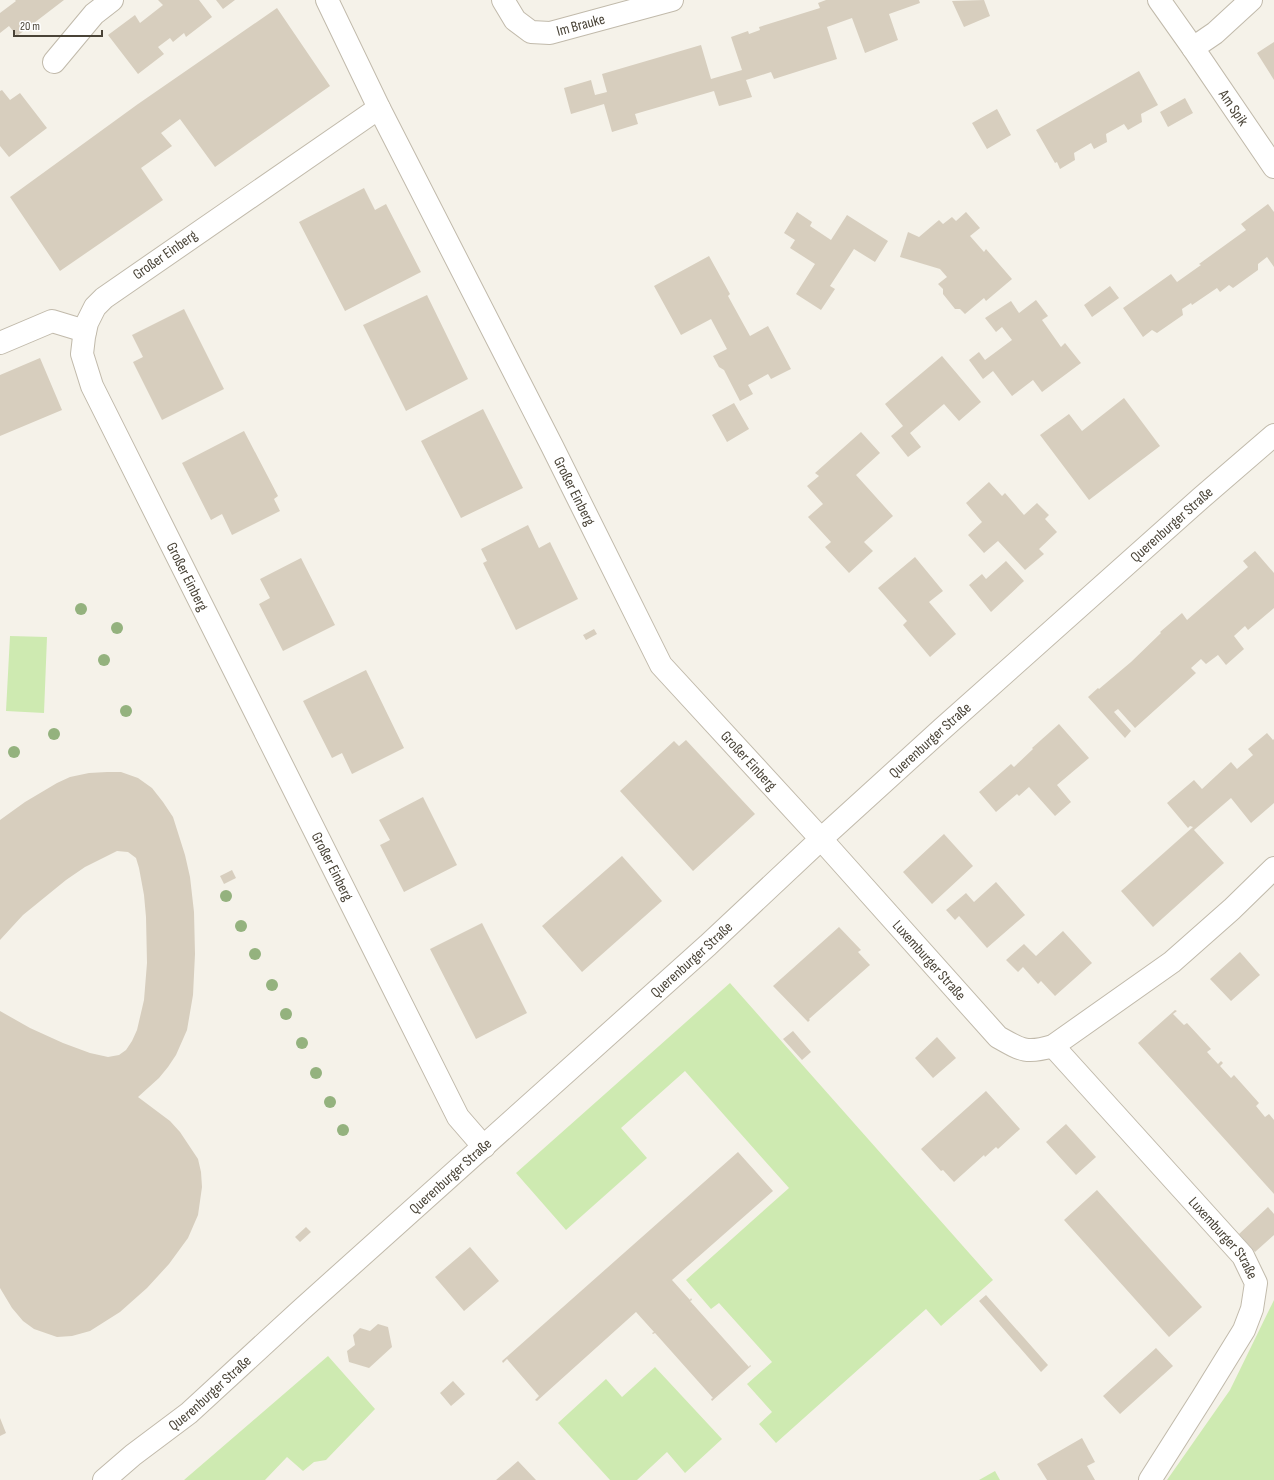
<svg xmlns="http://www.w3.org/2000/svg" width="1274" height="1480" font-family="'Sofia Sans Condensed',sans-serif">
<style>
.green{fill:#ceeab1}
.building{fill:#d7cebe}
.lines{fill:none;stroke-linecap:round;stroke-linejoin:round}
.minor-casing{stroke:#c1baab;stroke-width:24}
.minor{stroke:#fff;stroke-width:22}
.tree{fill:#94b27e}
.labels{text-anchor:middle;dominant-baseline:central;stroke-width:3.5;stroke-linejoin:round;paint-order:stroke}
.street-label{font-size:15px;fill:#494337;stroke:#fff}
</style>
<rect width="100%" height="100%" fill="#f5f2e9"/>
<!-- green -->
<path class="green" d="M10 636 47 637 44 713 6 711Z
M730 983 993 1280 941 1326 926 1309 776 1443 759 1424 772 1412 747 1384 772 1362 719 1303 711 1309 686 1280 789 1188 685 1071 621 1128 647 1158 566 1230 516 1173Z
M1274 1300V1480H1167L1230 1390Z
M328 1356 375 1409 326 1460 314 1462 303 1471 287 1457 265 1480H184Z
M655 1367 722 1439 685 1473 667 1452 637 1480H610L558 1423 606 1379 622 1397Z
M995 1471 1000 1480H979Z"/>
<!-- building -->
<path class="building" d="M15 0H64L17 36 9 26 0 33V13L16 1Z
M158 0H199L212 17 186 37 184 33 173 42 170 38 158 47 164 54 138 74 108 35 135 15 140 23 163 5Z
M216 0H235L223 9Z
M826 0H919L920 3 889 14 898 40 865 53 852 18 827 27 837 59 774 79 771 72 746 80 752 97 719 106 714 91 635 114 638 124 612 132 604 104 571 114 564 88 591 80 595 95 607 92 602 74 701 45 711 79 742 70 731 37 748 31 749 34 760 30 759 27 820 8 818 3Z
M984 0 990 16 964 27 952 1Z
M277 8 330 86 215 167 180 119 161 133 172 146 141 168 163 200 60 271 10 197 138 104Z
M1274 42V80L1257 53Z
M1139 71 1158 105 1141 114 1142 122 1128 130 1124 124 1106 134 1107 142 1094 149 1091 143 1074 153 1075 160 1060 169 1057 162 1055 163 1036 130Z
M2 90 10 100 20 93 47 128 9 157 0 146V91Z
M1185 98 1193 113 1168 127 1160 112Z
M997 109 1011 135 987 149 972 123Z
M364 188 375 210 386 204 421 272 345 311 299 222Z
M1268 204 1274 212V267L1267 257 1258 264V270L1233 288 1229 285 1220 292 1217 288 1192 305 1191 303 1182 309 1183 315 1157 333 1152 330 1143 337 1123 308 1171 274 1177 282 1201 265 1199 264 1246 230 1241 224Z
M797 212 812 222 810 226 831 240 847 215 888 241 875 262 854 249 830 286 835 289 821 310 796 294 815 264 790 248 795 240 784 233Z
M966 212 980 228 970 236 984 252 986 249 1012 279 986 301 984 298 965 314 960 309H955L943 294V289L938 284 947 277 940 269 900 257 908 232 919 237 939 220 943 224 952 217 956 221Z
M709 256 730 294 728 296 750 336 768 326 791 369 771 379 768 374 748 385 753 394 740 401 724 370 719 367 713 356 727 349 711 319 681 335 654 286Z
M1110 286 1119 298 1092 317 1084 305Z
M427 295 468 379 406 411 363 325Z
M1036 300 1048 316 1042 320 1061 347 1065 343 1081 363 1042 392 1033 380 1012 396 993 371 983 379 969 360 979 352 985 360 1012 340 1002 327 996 332 985 318 1011 301 1019 313Z
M184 309 224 389 162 420 133 362 143 357 132 335Z
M942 356 981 402 959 421 944 404 910 433 921 447 908 457 891 436 903 426 885 404Z
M40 358 62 410 0 436V375Z
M1124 398 1160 446 1089 500 1040 435 1069 414 1082 431Z
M734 403 749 429 727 442 712 415Z
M483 409 523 488 461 518 421 441Z
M244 431 278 496 274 499 280 511 232 535 222 514 211 520 182 463Z
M861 432 880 453 856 475 893 516 864 542 873 551 849 573 825 547 831 542 808 517 823 504 807 486 819 476 815 473Z
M989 482 1002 496 1005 493 1024 515 1037 503 1049 515 1045 519 1057 532 1039 549 1044 554 1025 570 998 541 984 553 968 535 982 522 966 503Z
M528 525 539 548 550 542 578 599 516 630 483 563 487 561 481 549Z
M1255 551 1274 573V608L1248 630 1245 626 1234 636 1244 649 1226 665 1218 655 1206 664 1201 659 1191 668 1196 673 1135 728 1118 709 1114 712 1131 731 1125 738 1088 697 1098 688 1099 689 1131 662 1161 633 1160 632 1182 613 1187 620 1248 567 1243 561Z
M915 557 943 591 929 602 956 634 930 657 903 625 907 621 878 588Z
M301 558 335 625 283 651 259 604 270 598 260 579Z
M1006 561 1024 581 991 612 969 585 982 574 986 579Z
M594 629 597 634 586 640 583 635Z
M366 670 404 748 352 774 342 753 332 758 303 701Z
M1059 724 1089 758 1057 785 1071 802 1055 816 1029 787 1019 796 1017 794 996 812 979 792 1011 764 1014 767 1033 749 1032 748Z
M1267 733 1273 740 1274 739V803L1251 823 1231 798 1194 830 1224 863 1153 927 1121 891 1193 827 1190 826 1188 828 1167 803 1194 780 1202 789 1231 762 1237 769 1253 755 1248 749Z
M686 740 755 814 693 871 620 791 674 741 679 746Z
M107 772H121L138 778 152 788 163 802 173 817 185 855 190 877 194 912 195 954 193 995 187 1030 176 1055 168 1067 159 1078 138 1097 170 1121 180 1132 198 1159 201 1172 202 1187 198 1215 188 1238 169 1264 147 1288 120 1312 90 1331 72 1336 57 1337 34 1329 23 1321 12 1308 0 1288V1011L30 1028 63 1043 90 1053 108 1057 119 1055 126 1050 132 1041 137 1030 144 1000 147 963 146 917 144 895 139 868 136 858 128 852 117 851 85 867 66 880 23 915 0 940V820L25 802 57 783 70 777 89 773Z
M423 797 457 865 404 892 380 845 390 840 379 820Z
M944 834 973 866 932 904 903 872Z
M622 856 662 901 582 972 542 926Z
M232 870 236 878 224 884 220 876Z
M996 882 1025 915 987 948 959 916 955 920 946 910 966 893 974 902Z
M482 923 527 1013 476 1039 430 949Z
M839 927 861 950 858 952 870 965 809 1019 810 1020 808 1022 773 986Z
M1063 931 1092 963 1055 996 1041 981 1038 984 1023 967 1018 972 1006 960 1024 944 1036 956Z
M1240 952 1260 975 1231 1001 1210 979Z
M1175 1010 1177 1011 1173 1014 1184 1025 1187 1023 1211 1049 1207 1052 1218 1064 1221 1061 1223 1063 1220 1066 1231 1078 1234 1075 1259 1103 1256 1106 1265 1117 1269 1114 1274 1120V1194L1138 1043Z
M793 1031 811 1052 802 1060 783 1039Z
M937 1037 956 1058 933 1078 915 1058Z
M986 1091 1020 1129 998 1149 996 1147 985 1157 984 1155 954 1182 943 1170 941 1171 921 1149Z
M1066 1124 1096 1157 1076 1175 1046 1142Z
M738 1152 773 1191 672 1280 690 1300 691 1298 692 1300 690 1301 749 1367 750 1365 751 1366 712 1401 711 1399 713 1398 655 1333 653 1334 652 1333 654 1332 636 1312 537 1401 535 1400 539 1396 507 1359 503 1363 502 1361Z
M1097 1190 1202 1307 1169 1337 1064 1220Z
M1268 1207 1274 1214V1235L1255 1252 1239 1234Z
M306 1227 311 1232 300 1242 295 1237Z
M470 1247 499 1281 464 1311 435 1277Z
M986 1295 1048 1365 1041 1372 979 1301Z
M378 1324 388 1327 392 1347 369 1368 349 1362 347 1351 355 1345 353 1335 360 1328 370 1331Z
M1156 1348 1173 1366 1120 1414 1103 1396Z
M453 1381 465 1394 451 1406 440 1393Z
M0 1418 6 1433 0 1436Z
M1082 1438 1095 1462 1087 1466 1095 1480H1047L1037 1464Z
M518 1461 536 1480H496Z"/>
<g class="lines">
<defs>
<g id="minor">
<path id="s1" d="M327 0 379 108 552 446 661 665 821 839 998 1037C1021 1050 1026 1054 1053 1046L1172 962 1232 909 1274 868"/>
<path id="s2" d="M503 0 515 20 531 32 550 33 672 0"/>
<path id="s3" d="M1159 0 1193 48 1274 167"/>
<path d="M1193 48 1215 33 1251 0"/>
<path d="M54 62 94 14 112 0"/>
<path id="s4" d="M379 108 104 298 95 307 87 323 84 337 82 354 92 386 458 1117 484 1147"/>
<path d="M0 343 52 321 85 331"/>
<path id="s5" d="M1053 1046 1243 1256 1256 1283 1252 1309 1244 1330 1202 1398 1150 1480"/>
<path id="s6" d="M104 1480 133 1455 189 1413 301 1310 708 945 821 839 942 729 1201 498 1274 435"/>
</g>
</defs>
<!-- minor casing -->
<use href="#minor" class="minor-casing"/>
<!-- minor -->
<use href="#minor" class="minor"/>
</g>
<!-- trees -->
<g class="tree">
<circle cx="81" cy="609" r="6"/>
<circle cx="117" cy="628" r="6"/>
<circle cx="104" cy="660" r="6"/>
<circle cx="126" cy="711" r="6"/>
<circle cx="54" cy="734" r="6"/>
<circle cx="14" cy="752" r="6"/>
<circle cx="226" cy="896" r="6"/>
<circle cx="241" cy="926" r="6"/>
<circle cx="255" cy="954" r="6"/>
<circle cx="272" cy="985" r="6"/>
<circle cx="286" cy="1014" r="6"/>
<circle cx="302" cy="1043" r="6"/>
<circle cx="316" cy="1073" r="6"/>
<circle cx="330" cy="1102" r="6"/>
<circle cx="343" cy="1130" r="6"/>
</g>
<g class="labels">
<!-- street labels -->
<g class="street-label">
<text stroke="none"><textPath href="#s2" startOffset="94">Im Brauke</textPath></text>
<text stroke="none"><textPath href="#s3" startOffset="131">Am Spik</textPath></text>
<text transform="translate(165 255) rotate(-35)">Großer Einberg</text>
<text stroke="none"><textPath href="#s1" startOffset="550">Großer Einberg</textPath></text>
<text stroke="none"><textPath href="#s6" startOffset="1433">Querenburger Straße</textPath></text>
<text stroke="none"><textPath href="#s4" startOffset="643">Großer Einberg</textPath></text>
<text stroke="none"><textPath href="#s6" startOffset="1109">Querenburger Straße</textPath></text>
<text stroke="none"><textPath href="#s1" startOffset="874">Großer Einberg</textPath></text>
<text stroke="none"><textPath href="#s4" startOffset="967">Großer Einberg</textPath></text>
<text stroke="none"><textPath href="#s6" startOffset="785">Querenburger Straße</textPath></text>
<text stroke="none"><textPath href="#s1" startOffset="1143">Luxemburger Straße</textPath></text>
<text stroke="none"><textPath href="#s6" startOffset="461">Querenburger Straße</textPath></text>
<text stroke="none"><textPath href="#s5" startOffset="257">Luxemburger Straße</textPath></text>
<text stroke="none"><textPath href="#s6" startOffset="137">Querenburger Straße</textPath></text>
</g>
</g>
<!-- scale -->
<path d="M14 30v6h88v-6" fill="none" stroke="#494337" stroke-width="2"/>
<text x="20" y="30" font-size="12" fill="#494337" stroke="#ffffff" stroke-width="3" paint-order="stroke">20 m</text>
</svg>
